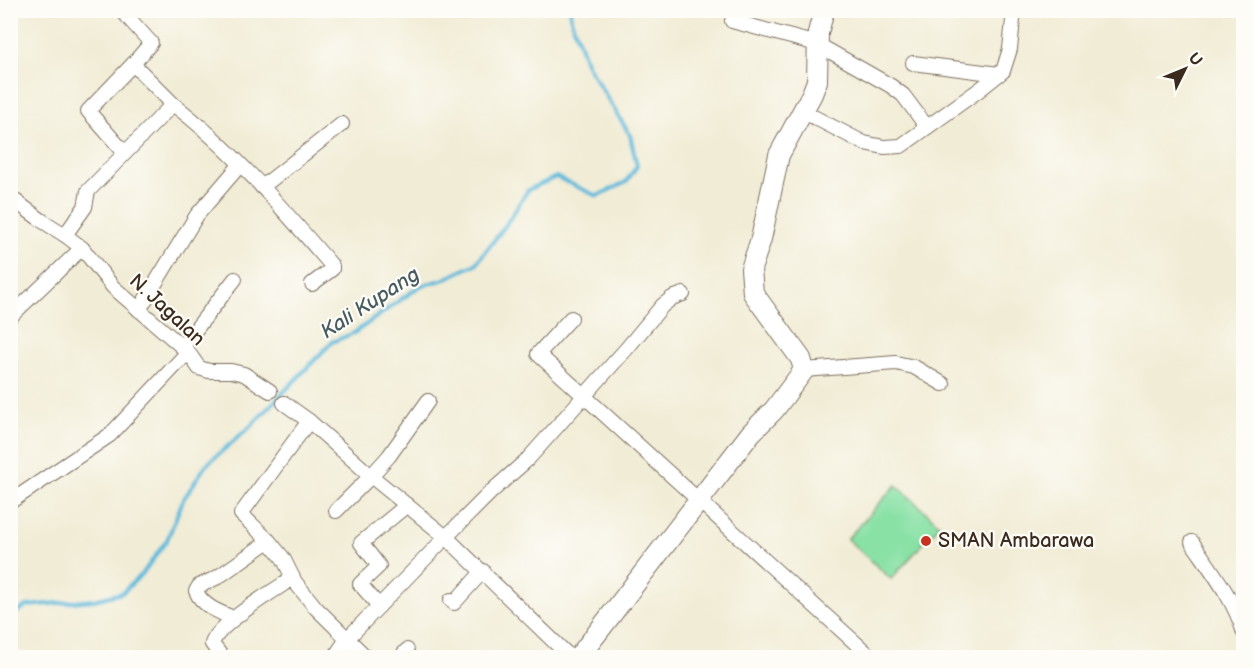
<svg xmlns="http://www.w3.org/2000/svg" width="1254" height="668" font-family="'Balsamiq Sans',sans-serif">
<style>
.green{fill:#89e1a6;stroke:#628662;stroke-width:1.5}
.lines{fill:none;stroke-linecap:round;stroke-linejoin:round}
.stream{stroke:#5db9db;stroke-width:4}
.street-casing{stroke:#7b6e5e;stroke-width:16}
.secondary-casing{stroke:#7b6e5e;stroke-width:22}
.street{stroke:#fff;stroke-width:14}
.secondary{stroke:#fff;stroke-width:20}
.poi-dot{fill:#c8321e;stroke:#fdfcf7;stroke-width:2}
.labels{text-anchor:middle;dominant-baseline:central;stroke-width:4.5;stroke-linejoin:round;paint-order:stroke}
.street-label{font-size:20px;fill:#3b2a1e;stroke:#fdfcf7}
.poi-label{font-size:20px;fill:#3b2a1e;stroke:#fdfcf7;text-anchor:start}
.water-label{font-size:21px;font-style:italic;fill:#475c60;stroke:#fdfcf7}
</style>
<rect width="100%" height="100%" fill="#fdfcf7"/>
<filter id="ink" filterUnits="userSpaceOnUse"><feTurbulence type="fractalNoise" baseFrequency=".0167" numOctaves="2"/><feDisplacementMap in="SourceGraphic" scale="12" xChannelSelector="R" yChannelSelector="G"/><feConvolveMatrix kernelMatrix="1 2 1 2 8 2 1 2 1" color-interpolation-filters="sRGB"/></filter>
<filter id="wash" filterUnits="userSpaceOnUse"><feTurbulence type="fractalNoise" baseFrequency=".008" numOctaves="4" result="noise"/><feDisplacementMap in="SourceGraphic" scale="24" xChannelSelector="R" yChannelSelector="G"/><feGaussianBlur stdDeviation="1.35" result="paint"/><feColorMatrix in="noise" values="0 0 0 0 0 0 0 0 0 0 0 0 0 0 0 0 0 1.4 0 .05"/><feComposite in="paint" operator="in"/></filter>
<g filter="url(#wash)">
<rect width="100%" height="100%" fill="#f1ecd5"/>
<polygon class="green" points="896,485 940,525 891,579 847,539"/>
<g class="lines">
<polyline class="stream" points="10,617 26,606 94,600 122,593 143,573 167,540 183,500 206,465 251,426 332,342 354,333 420,286 442,280 476,264 505,226 528,190 556,177 597,196 626,182 637,166 630,135 587,65 571,19 570,10"/>
</g>
</g>
<g filter="url(#ink)">
<g class="lines">
<g class="street-casing">
<g id="street">
<polyline points="125,14 151,43 133,64"/>
<polyline points="732,21 817,44 891,86 903,95 927,127"/>
<polyline points="913,63 999,74"/>
<polyline points="802,111 864,143 884,147 901,146 979,90 1003,71 1010,49 1014,10"/>
<polyline points="124,152 88,111 133,64 173,104"/>
<polyline points="262,187 342,124"/>
<polyline points="10,197 41,220 65,235 82,248 113,287 188,352 199,368 209,371 231,371 244,374 270,391"/>
<path d="M65 235 85 207 88 191 173 104C233 150 283 209 332 266V269L312 284"/>
<polyline points="139,310 197,215 240,165"/>
<polyline points="10,317 82,248"/>
<polyline points="571,318 538,354 872,658"/>
<polyline points="182,347 235,279"/>
<polyline points="804,370 896,363 914,367 943,384"/>
<polyline points="284,403 309,421 371,476 446,537 571,658"/>
<polyline points="309,421 241,514 269,541 283,558 295,582 316,608 367,658"/>
<polyline points="10,502 110,435 188,352"/>
<polyline points="336,511 371,476 389,456 428,401"/>
<path d="M1192 542C1211 570 1234 599 1244 633"/>
<polyline points="451,600 454,603 483,571"/>
<polyline points="379,606 360,584 379,566 361,543 407,505"/>
<path d="M233 618C219 612 202 606 196 591L199 586 218 577 269 541"/>
<path d="M223 658 212 644C217 624 275 590 293 578"/>
<polyline points="334,658 347,639 446,537 492,491 528,459 628,347 662,306 672,298 683,294"/>
<polyline points="400,658 407,650"/>
</g>
</g>
<g class="secondary-casing">
<polyline id="secondary" points="578,658 751,433 774,410 804,370 801,359 753,293 751,269 761,239 779,155 812,94 817,81 818,33 824,10"/>
</g>
<use href="#street" class="street"/>
<use href="#secondary" class="secondary"/>
</g>
</g>
<circle class="poi-dot" cx="926" cy="541" r="6"/>
<g class="labels">
<g class="street-label">
<text transform="translate(167 310) rotate(43)">N. Jagalan</text>
</g>
<g class="poi-label">
<text x="938" y="541">SMAN Ambarawa</text>
</g>
<g class="water-label">
<text transform="translate(370 303) rotate(-33)">Kali Kupang</text>
</g>
</g>
<rect width="1254" height="668" fill="none" stroke="#fdfcf7" stroke-width="36"/>
<g transform="translate(1185 69) rotate(47)" stroke="#fdfcf7" stroke-width="4.5" paint-order="stroke">
<path d="M0-4.5L10 22L0 15L-10 22Z" fill="#3b2a1e"/>
<text y="-9" font-size="16" font-weight="bold" text-anchor="middle" fill="#3b2a1e">U</text>
</g>
</svg>
